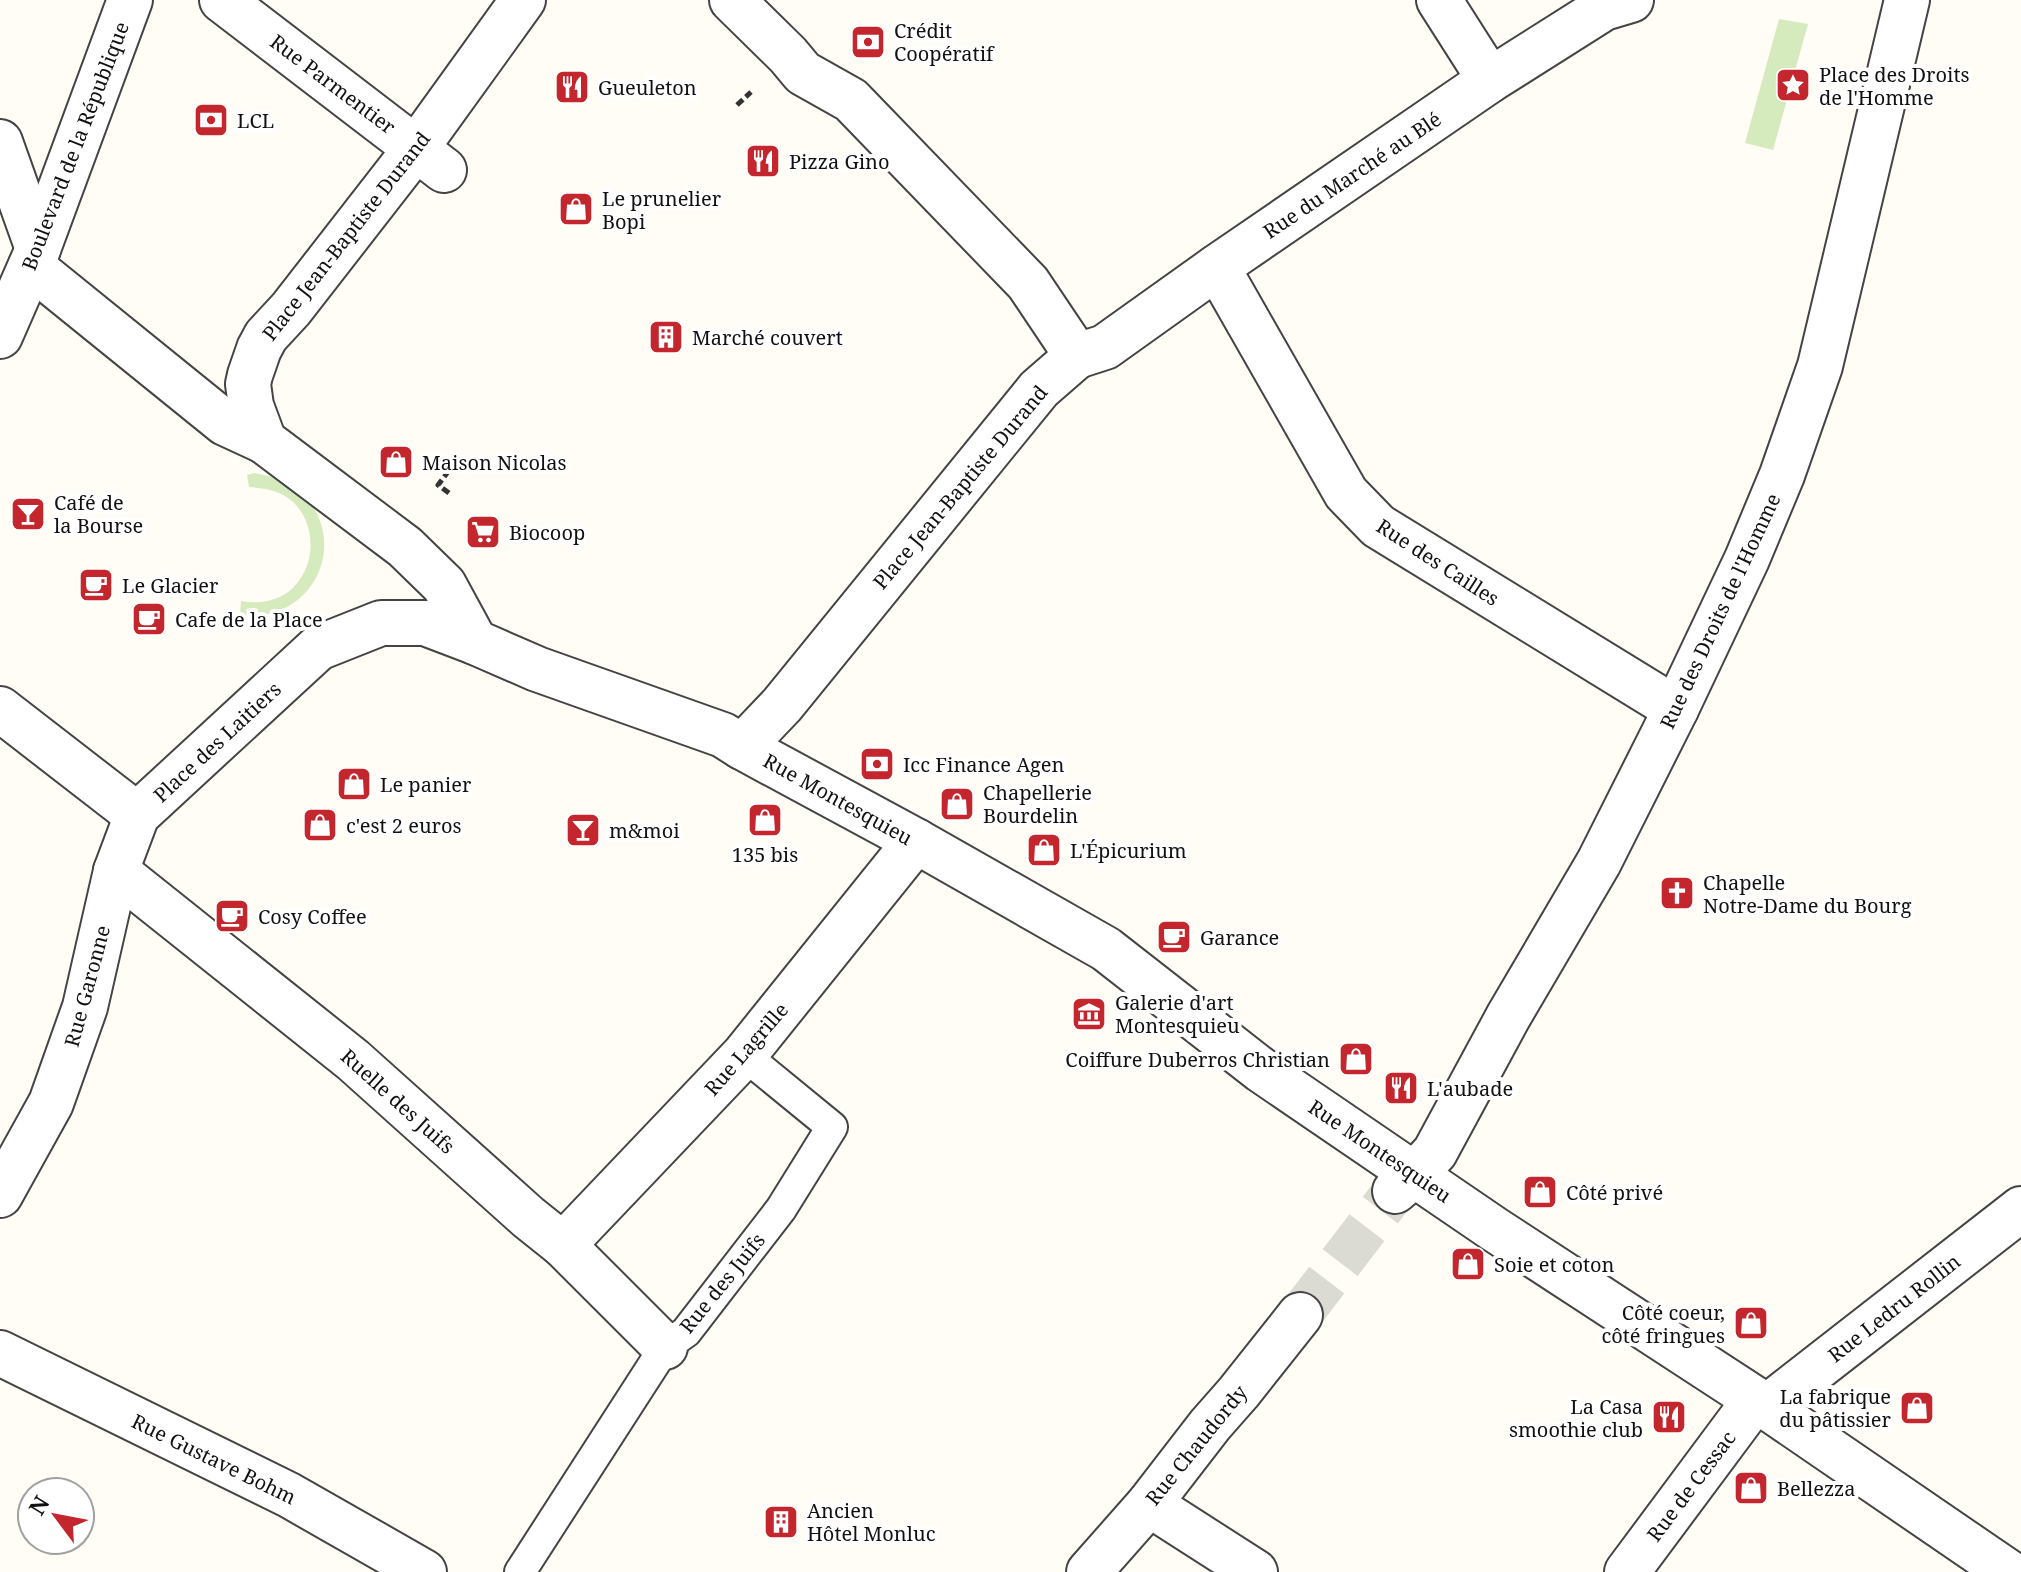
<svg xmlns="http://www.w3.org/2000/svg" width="2021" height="1572" font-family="'Noto Serif',serif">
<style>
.green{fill:#d5ebbd}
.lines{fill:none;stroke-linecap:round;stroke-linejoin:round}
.street-tunnel{stroke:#dbdad3;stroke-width:44;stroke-dasharray:44 22;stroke-linecap:butt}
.lane-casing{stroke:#444;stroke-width:34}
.street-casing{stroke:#444;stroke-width:48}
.path{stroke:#333;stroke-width:5;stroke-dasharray:8 4;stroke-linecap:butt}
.lane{stroke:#fff;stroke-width:30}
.street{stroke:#fff;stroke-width:44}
.labels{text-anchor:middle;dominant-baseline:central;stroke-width:8;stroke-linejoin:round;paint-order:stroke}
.poi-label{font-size:20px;fill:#111;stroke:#fff;text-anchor:start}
.street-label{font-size:20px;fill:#111;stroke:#fff}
</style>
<rect width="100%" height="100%" fill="#fffdf5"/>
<g class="green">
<polygon points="1779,19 1808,24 1773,150 1745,143"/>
<path d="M254 473C269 476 282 478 295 487 305 493 313 505 318 516 337 558 311 607 264 615 257 617 247 615 240 615L241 601C257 604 274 602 288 592 319 569 318 516 285 496 273 489 262 488 249 487L247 475Z"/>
</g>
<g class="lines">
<polyline class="street-tunnel" points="1300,1315 1395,1191"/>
<g class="lane-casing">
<polyline id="lane" points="520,1572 665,1347 686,1332 781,1209 832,1127 744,1055"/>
</g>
<g class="street-casing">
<g id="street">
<polyline points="222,0 444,170"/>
<polyline points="523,0 417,147 291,309 266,336 259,349 250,375 248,384 251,406 264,441 405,547 444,585 475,642 537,669 723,735 742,747 782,705 1039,389 1077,356 1028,283 851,100 803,73 788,55 732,0"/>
<polyline points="1439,0 1490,80"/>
<polyline points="0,142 38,249"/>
<polyline points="31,266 225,423 264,441"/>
<polyline points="1217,267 1346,493 1378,526 1676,709"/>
<polyline points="0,336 38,249 130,0"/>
<polyline points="1077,356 1105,347 1217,267 1490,80 1604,8 1631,0"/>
<polyline points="0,709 137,815"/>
<polyline points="742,747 916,841 1106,949 1261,1070 1494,1229 1767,1407 2008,1572"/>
<polyline points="116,871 353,1060 528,1217 563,1245 665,1347"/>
<polyline points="1395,1191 1415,1174 1435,1152 1508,1017 1599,862 1676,709 1747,559 1782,475 1820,366 1907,0"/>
<polyline points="0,1195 51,1103 85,1007 116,871 137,815 318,648 381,623 425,623 475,642"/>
<polyline points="563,1245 744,1055 916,841"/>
<polyline points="0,1353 289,1495 424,1572"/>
<polyline points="1767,1407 2021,1209"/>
<polyline points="1149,1504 1255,1572"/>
<polyline points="1089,1572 1149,1504 1210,1425 1239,1392 1300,1315"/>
<polyline points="1627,1572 1755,1400"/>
</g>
</g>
<g class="path">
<polyline points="737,105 751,92"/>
<polyline points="449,493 438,485 450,469"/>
</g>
<use href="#lane" class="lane"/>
<use href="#street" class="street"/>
</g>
<defs>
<g id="bank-square" transform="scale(1.8)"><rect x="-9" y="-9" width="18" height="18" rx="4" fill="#c4262e" stroke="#fff"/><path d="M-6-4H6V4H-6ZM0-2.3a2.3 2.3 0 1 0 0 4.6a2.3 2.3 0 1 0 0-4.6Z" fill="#fff"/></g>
<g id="sight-square" transform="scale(1.8)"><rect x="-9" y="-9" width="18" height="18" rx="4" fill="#c4262e" stroke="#fff"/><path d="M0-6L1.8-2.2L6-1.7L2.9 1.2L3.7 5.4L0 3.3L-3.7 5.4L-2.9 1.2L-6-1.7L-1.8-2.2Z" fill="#fff"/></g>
<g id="restaurant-square" transform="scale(1.8)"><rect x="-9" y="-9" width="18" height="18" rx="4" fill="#c4262e" stroke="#fff"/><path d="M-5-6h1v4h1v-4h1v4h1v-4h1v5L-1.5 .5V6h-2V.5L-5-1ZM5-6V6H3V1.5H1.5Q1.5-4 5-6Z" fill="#fff"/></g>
<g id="shop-square" transform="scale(1.8)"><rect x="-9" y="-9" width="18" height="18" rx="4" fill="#c4262e" stroke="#fff"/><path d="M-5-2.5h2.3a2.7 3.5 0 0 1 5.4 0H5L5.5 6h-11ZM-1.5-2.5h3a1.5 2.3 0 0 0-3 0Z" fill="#fff"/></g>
<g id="building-square" transform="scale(1.8)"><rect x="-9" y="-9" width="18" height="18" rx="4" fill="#c4262e" stroke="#fff"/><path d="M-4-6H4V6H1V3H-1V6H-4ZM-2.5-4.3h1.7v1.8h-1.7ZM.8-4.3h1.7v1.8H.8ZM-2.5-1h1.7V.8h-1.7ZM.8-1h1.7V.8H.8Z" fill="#fff"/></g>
<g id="bar-square" transform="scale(1.8)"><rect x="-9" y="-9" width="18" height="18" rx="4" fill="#c4262e" stroke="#fff"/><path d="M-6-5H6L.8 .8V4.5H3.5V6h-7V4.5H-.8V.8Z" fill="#fff"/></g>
<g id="supermarket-square" transform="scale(1.8)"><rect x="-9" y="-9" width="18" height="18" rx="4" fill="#c4262e" stroke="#fff"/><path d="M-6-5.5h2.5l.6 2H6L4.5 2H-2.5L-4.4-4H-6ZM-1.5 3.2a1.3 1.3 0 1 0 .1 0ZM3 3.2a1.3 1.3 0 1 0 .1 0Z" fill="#fff"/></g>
<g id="cafe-square" transform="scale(1.8)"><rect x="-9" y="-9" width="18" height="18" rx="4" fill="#c4262e" stroke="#fff"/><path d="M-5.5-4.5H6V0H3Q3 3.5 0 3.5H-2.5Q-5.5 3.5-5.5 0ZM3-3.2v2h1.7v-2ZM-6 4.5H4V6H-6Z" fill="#fff"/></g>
<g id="church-square" transform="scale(1.8)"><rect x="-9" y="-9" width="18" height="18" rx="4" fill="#c4262e" stroke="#fff"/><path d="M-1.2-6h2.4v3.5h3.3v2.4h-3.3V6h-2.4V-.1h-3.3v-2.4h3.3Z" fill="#fff"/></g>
<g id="museum-square" transform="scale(1.8)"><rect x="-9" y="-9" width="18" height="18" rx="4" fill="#c4262e" stroke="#fff"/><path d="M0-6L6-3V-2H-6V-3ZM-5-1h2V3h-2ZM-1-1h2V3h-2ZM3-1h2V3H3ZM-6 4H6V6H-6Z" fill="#fff"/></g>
</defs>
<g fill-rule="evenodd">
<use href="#bank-square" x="868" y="42"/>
<use href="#sight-square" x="1793" y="85"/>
<use href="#restaurant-square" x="572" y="87"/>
<use href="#bank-square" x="211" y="120"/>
<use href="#restaurant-square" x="763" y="161"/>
<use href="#shop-square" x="576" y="209"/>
<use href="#building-square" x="666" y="337"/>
<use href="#shop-square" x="396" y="462"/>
<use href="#bar-square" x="28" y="514"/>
<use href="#supermarket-square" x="483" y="532"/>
<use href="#cafe-square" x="96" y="585"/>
<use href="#cafe-square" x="149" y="619"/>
<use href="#bank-square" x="877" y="764"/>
<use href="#shop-square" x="354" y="784"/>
<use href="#shop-square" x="957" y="804"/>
<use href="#shop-square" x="765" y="820"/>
<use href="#shop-square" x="320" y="825"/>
<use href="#bar-square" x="583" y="830"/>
<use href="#shop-square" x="1044" y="850"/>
<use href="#church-square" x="1677" y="893"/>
<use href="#cafe-square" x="232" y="916"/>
<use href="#cafe-square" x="1174" y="937"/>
<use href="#museum-square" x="1089" y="1014"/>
<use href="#shop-square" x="1356" y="1059"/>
<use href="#restaurant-square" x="1401" y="1088"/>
<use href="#shop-square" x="1540" y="1192"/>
<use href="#shop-square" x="1468" y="1264"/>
<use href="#shop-square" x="1751" y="1323"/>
<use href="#shop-square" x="1917" y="1408"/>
<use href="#restaurant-square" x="1669" y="1417"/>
<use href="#shop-square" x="1751" y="1488"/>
<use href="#building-square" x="781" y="1522"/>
</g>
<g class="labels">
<g class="poi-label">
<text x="894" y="30">Crédit<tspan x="894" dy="23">Coopératif</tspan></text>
<text x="1819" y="74">Place des Droits<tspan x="1819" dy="23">de l'Homme</tspan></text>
<text x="598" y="87">Gueuleton</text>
<text x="237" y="120">LCL</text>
<text x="789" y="161">Pizza Gino</text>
<text x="602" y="198">Le prunelier<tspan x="602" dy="23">Bopi</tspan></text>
<text x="692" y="337">Marché couvert</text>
<text x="422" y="462">Maison Nicolas</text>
<text x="54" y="502">Café de<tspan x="54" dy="23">la Bourse</tspan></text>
<text x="509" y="532">Biocoop</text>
<text x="122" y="585">Le Glacier</text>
<text x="175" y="619">Cafe de la Place</text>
<text x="903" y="764">Icc Finance Agen</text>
<text x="380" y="784">Le panier</text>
<text x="983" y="792">Chapellerie<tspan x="983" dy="23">Bourdelin</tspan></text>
<text x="346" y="825">c'est 2 euros</text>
<text x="609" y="830">m&amp;moi</text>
<text x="1070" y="850">L'Épicurium</text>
<text x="765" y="854" text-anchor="middle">135 bis</text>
<text x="1703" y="882">Chapelle<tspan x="1703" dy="23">Notre-Dame du Bourg</tspan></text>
<text x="258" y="916">Cosy Coffee</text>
<text x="1200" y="937">Garance</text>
<text x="1115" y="1002">Galerie d'art<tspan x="1115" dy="23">Montesquieu</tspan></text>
<text x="1330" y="1059" text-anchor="end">Coiffure Duberros Christian</text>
<text x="1427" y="1088">L'aubade</text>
<text x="1566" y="1192">Côté privé</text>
<text x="1494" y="1264">Soie et coton</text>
<text x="1725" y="1312" text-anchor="end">Côté coeur,<tspan x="1725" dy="23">côté fringues</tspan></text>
<text x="1891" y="1396" text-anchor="end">La fabrique<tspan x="1891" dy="23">du pâtissier</tspan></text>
<text x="1643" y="1406" text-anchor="end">La Casa<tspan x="1643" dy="23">smoothie club</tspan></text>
<text x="1777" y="1488">Bellezza</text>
<text x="807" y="1510">Ancien<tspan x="807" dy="23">Hôtel Monluc</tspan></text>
</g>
<g class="street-label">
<text transform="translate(333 84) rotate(37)">Rue Parmentier</text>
<text transform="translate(75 146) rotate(-69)">Boulevard de la République</text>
<text transform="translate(1352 175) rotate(-34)">Rue du Marché au Blé</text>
<text transform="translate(346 236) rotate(-52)">Place Jean-Baptiste Durand</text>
<text transform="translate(960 487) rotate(-50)">Place Jean-Baptiste Durand</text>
<text transform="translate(1438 562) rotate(33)">Rue des Cailles</text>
<text transform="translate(1720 611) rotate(-65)">Rue des Droits de l'Homme</text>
<text transform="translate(217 742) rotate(-43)">Place des Laitiers</text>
<text transform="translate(838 799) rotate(29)">Rue Montesquieu</text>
<text transform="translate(87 986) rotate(-75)">Rue Garonne</text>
<text transform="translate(746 1049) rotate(-49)">Rue Lagrille</text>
<text transform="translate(398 1101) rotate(42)">Ruelle des Juifs</text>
<text transform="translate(1380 1151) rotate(34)">Rue Montesquieu</text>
<text transform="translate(722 1283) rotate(-51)">Rue des Juifs</text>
<text transform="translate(1894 1308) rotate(-38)">Rue Ledru Rollin</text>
<text transform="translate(1196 1445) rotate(-51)">Rue Chaudordy</text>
<text transform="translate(214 1459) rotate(26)">Rue Gustave Bohm</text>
<text transform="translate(1691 1486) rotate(-53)">Rue de Cessac</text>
</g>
</g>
<g transform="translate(56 1516) rotate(302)"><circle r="38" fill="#ffffff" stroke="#a0a0a0" stroke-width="2"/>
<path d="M0-6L14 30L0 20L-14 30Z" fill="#c4262e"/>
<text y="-12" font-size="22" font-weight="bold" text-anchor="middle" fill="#111111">N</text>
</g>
</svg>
